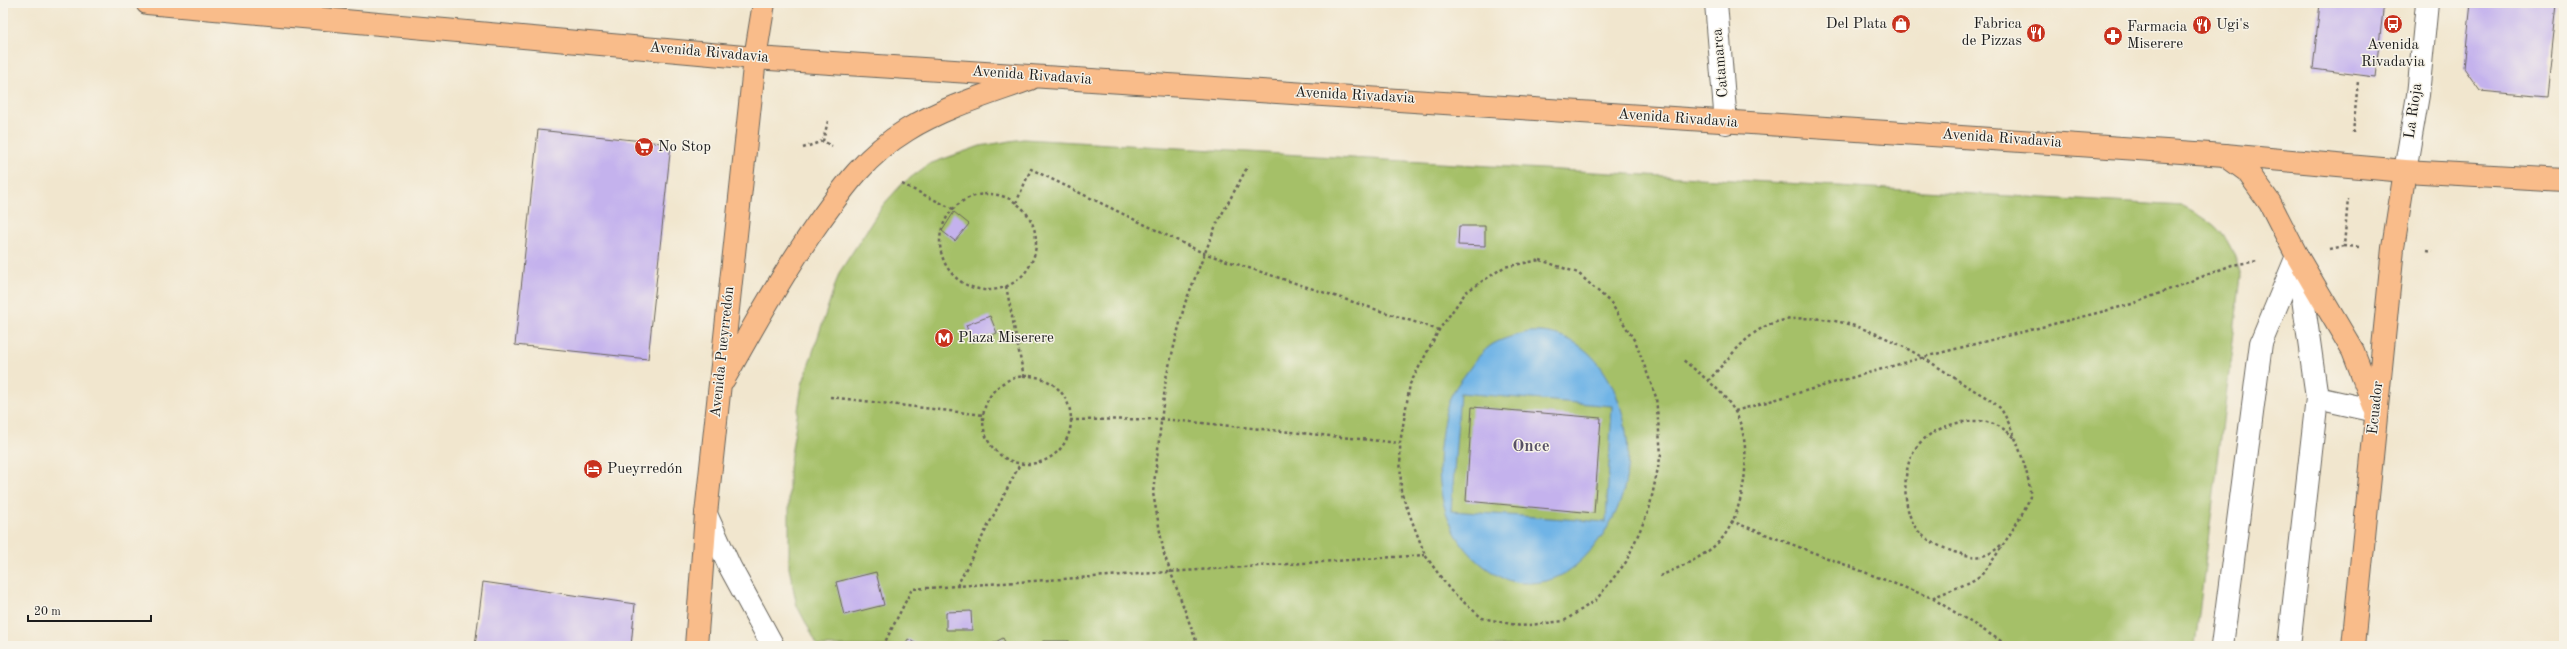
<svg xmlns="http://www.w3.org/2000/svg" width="2567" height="649" font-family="'Old Standard TT',serif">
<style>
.green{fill:#a5c067;stroke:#606e42}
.water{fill:#70b4e6;stroke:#466881;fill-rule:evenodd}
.building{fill:#c4b2ed}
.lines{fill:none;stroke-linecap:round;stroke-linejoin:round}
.minor-casing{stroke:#67635a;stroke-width:24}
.major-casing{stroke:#67635a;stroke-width:24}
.path{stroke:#67635a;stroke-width:2.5;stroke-dasharray:3 3;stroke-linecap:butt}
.minor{stroke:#fff;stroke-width:22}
.major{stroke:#f9bc8a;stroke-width:22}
.labels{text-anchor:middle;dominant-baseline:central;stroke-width:3;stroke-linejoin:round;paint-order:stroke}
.poi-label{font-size:15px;fill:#1c1c1c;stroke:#f7f3e8;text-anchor:start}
.street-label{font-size:15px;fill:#1c1c1c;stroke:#f7f3e8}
.quarter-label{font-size:17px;font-weight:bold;fill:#575065;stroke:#f7f3e8}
</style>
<rect width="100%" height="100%" fill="#f7f3e8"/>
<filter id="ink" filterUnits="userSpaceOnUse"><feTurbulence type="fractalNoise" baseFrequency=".025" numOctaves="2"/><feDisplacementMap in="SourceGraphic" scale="8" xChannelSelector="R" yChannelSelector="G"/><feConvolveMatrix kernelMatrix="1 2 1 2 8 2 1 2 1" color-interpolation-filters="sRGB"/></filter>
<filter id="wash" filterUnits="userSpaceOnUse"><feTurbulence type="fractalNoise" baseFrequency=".012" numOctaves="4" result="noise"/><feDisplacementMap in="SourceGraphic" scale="16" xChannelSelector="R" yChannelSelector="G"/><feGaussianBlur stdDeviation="0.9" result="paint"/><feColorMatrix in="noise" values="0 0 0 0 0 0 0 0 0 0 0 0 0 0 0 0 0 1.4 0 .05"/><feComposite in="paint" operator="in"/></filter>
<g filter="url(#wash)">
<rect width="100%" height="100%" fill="#f1e6ce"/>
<path class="green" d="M1023 139 2183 206C2218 223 2231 238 2241 276L2195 646H818L797 606 789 568V468L802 385 839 273 883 205 902 184 929 164 980 146Z"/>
<path class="water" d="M1529 332C1606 327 1638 422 1625 484 1620 510 1608 529 1592 549 1574 570 1556 583 1527 583 1510 584 1493 574 1480 563 1441 530 1434 480 1442 432 1444 419 1446 404 1453 392 1457 385 1462 379 1467 372 1474 362 1482 351 1493 344 1504 338 1517 335 1529 332ZM1460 393 1612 406 1606 522 1451 511Z"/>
<g id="blocks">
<g class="building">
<polygon points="2320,3 2384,3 2375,77 2313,69"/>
<polygon points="2471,3 2557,3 2547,97 2480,91 2464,68"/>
<polygon points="538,130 671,144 648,359 515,345"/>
<polygon points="954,212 969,224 955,241 942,231"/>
<polygon points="1459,226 1485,226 1485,246 1458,245"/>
<polygon points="990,316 997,333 972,343 966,325"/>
<polygon points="1472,407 1601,418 1594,513 1466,501"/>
<polygon points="876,572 884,605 844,615 836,582"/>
<polygon points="483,582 635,604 631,646 475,646"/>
<polygon points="971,611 972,630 946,630 946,612"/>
<polygon points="1003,638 1007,646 988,646"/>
<polygon points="908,639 920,646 904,646"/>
<rect x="1043" y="641" width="26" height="5"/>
</g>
</g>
</g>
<g filter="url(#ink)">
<use href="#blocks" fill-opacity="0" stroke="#67635a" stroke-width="1"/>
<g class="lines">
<g class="minor-casing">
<g id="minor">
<polyline points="1716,3 1726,123"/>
<polyline points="2405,171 2418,95 2427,3"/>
<polyline points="2317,398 2376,411"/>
<polyline points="706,514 730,567 773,646"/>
<polyline points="2222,646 2261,343 2297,256"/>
<polyline points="2289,646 2317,398 2297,256"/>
</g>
</g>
<g class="major-casing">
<g id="major">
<polyline points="147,3 755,58 1887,132 2225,155 2405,171 2564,180"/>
<polyline points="2225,155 2247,171 2270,203 2297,256 2353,351 2374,406"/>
<path d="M724 379C753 327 782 275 816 226 843 188 866 155 907 130 944 107 989 94 1030 79"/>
<polyline points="696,646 706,514 755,58 764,3"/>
<polyline points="2353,646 2393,248 2405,171"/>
</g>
</g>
<g class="path">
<polyline points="828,121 823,141 832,146"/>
<polyline points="2353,133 2358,81"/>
<polyline points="803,148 823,141"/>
<polyline points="902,184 953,209"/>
<circle cx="988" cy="242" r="48"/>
<polyline points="1016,203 1031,169 1203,253 1439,330"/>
<polyline points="2344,246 2360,247"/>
<polyline points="2330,249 2344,246 2348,199"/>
<polyline points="2427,250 2433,251"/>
<polygon points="1540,260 1578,273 1611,303 1636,343 1656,397 1661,454 1649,510 1626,562 1596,600 1564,621 1521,626 1482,618 1450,590 1425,555 1401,492 1400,443 1410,384 1439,330 1466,292 1504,267"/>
<polyline points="1006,286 1024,377"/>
<circle cx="1027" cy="420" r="44"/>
<path d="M1708 381C1727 361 1748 330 1776 322 1841 305 1911 348 1962 383 1974 391 1990 398 2000 408 2011 421 2032 480 2030 496 2028 508 1990 567 1981 575 1970 584 1945 592 1932 598"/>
<polyline points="830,397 984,415"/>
<polyline points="1735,411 1924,357 2132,304 2232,265 2258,261"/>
<polyline points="1070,420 1162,419 1400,443"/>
<polyline points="1731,521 1932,598 2009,646"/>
<path d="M2001 545C1985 560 1975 558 1954 552 1943 548 1928 541 1920 533 1902 515 1901 470 1915 449 1931 425 1977 412 2002 428 2007 431 2012 436 2017 439"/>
<path d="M1660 576C1682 566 1708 556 1724 536 1746 506 1754 442 1734 410 1721 389 1701 375 1682 359"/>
<polyline points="957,586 1020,464"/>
<polyline points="883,646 912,589 1425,555"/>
<polyline points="1198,646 1164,554 1153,493 1166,378 1185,303 1216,225 1248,166"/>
</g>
<use href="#minor" class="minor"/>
<use href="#major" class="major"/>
</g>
</g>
<defs>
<g id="shop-disc" transform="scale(1)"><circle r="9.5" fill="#c8321e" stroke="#f7f3e8"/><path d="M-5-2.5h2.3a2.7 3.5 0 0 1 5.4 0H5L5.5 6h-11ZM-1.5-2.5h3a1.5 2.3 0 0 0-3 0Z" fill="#fff"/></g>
<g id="bus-disc" transform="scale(1)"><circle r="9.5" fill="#c8321e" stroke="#f7f3e8"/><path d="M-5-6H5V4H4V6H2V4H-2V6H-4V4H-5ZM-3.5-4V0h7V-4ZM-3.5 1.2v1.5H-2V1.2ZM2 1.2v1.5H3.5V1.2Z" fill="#fff"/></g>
<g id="restaurant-disc" transform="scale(1)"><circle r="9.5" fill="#c8321e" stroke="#f7f3e8"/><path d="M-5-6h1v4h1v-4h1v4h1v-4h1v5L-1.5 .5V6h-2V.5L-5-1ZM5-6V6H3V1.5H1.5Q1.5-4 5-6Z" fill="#fff"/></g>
<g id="pharmacy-disc" transform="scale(1)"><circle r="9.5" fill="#c8321e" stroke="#f7f3e8"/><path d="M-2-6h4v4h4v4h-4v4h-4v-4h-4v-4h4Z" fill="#fff"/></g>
<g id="supermarket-disc" transform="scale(1)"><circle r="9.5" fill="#c8321e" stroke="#f7f3e8"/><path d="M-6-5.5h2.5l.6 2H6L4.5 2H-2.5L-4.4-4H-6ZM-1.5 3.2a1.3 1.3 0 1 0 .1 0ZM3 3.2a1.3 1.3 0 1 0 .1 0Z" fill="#fff"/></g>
<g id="metro-disc" transform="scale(1)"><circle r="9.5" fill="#c8321e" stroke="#f7f3e8"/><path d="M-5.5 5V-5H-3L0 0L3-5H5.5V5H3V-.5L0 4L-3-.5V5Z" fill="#fff"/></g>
<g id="hotel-disc" transform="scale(1)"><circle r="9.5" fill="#c8321e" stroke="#f7f3e8"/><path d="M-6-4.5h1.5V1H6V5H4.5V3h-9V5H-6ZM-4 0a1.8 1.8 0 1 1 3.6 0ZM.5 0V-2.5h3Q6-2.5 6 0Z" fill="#fff"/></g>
</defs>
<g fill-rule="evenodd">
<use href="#shop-disc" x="1901" y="24"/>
<use href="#bus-disc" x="2393" y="24"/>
<use href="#restaurant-disc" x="2202" y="25"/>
<use href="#restaurant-disc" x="2036" y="33"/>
<use href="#pharmacy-disc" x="2113" y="36"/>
<use href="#supermarket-disc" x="644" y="147"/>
<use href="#metro-disc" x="944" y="338"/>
<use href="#hotel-disc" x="593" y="469"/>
</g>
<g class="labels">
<g class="poi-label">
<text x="1887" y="24" text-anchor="end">Del Plata</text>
<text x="2022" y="24" text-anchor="end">Fabrica<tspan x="2022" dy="17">de Pizzas</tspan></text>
<text x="2216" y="25">Ugi's</text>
<text x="2127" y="27">Farmacia<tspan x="2127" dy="17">Miserere</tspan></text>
<text x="2393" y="45" text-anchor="middle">Avenida<tspan x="2393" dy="17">Rivadavia</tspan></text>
<text x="658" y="147">No Stop</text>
<text x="958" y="338">Plaza Miserere</text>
<text x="607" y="469">Pueyrredón</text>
</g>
<g class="street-label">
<text transform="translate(709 53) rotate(5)">Avenida Rivadavia</text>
<text transform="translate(1721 63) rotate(-95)">Catamarca</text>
<text transform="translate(1032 76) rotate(4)">Avenida Rivadavia</text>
<text transform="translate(1355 96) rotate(3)">Avenida Rivadavia</text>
<text transform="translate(2414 111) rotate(-82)">La Rioja</text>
<text transform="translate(1678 119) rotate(4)">Avenida Rivadavia</text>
<text transform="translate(2002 139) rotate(4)">Avenida Rivadavia</text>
<text transform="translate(723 352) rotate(-84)">Avenida Pueyrredón</text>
<text transform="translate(2376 408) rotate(-84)">Ecuador</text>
</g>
<g class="quarter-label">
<text x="1531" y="446">Once</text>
</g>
</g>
<rect width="2567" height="649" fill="none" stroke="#f7f3e8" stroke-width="16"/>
<path d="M28 615v6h123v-6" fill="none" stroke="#1c1c1c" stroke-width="2"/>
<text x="34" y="615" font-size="12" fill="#1c1c1c" stroke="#f7f3e8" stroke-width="3" paint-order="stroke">20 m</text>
</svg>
